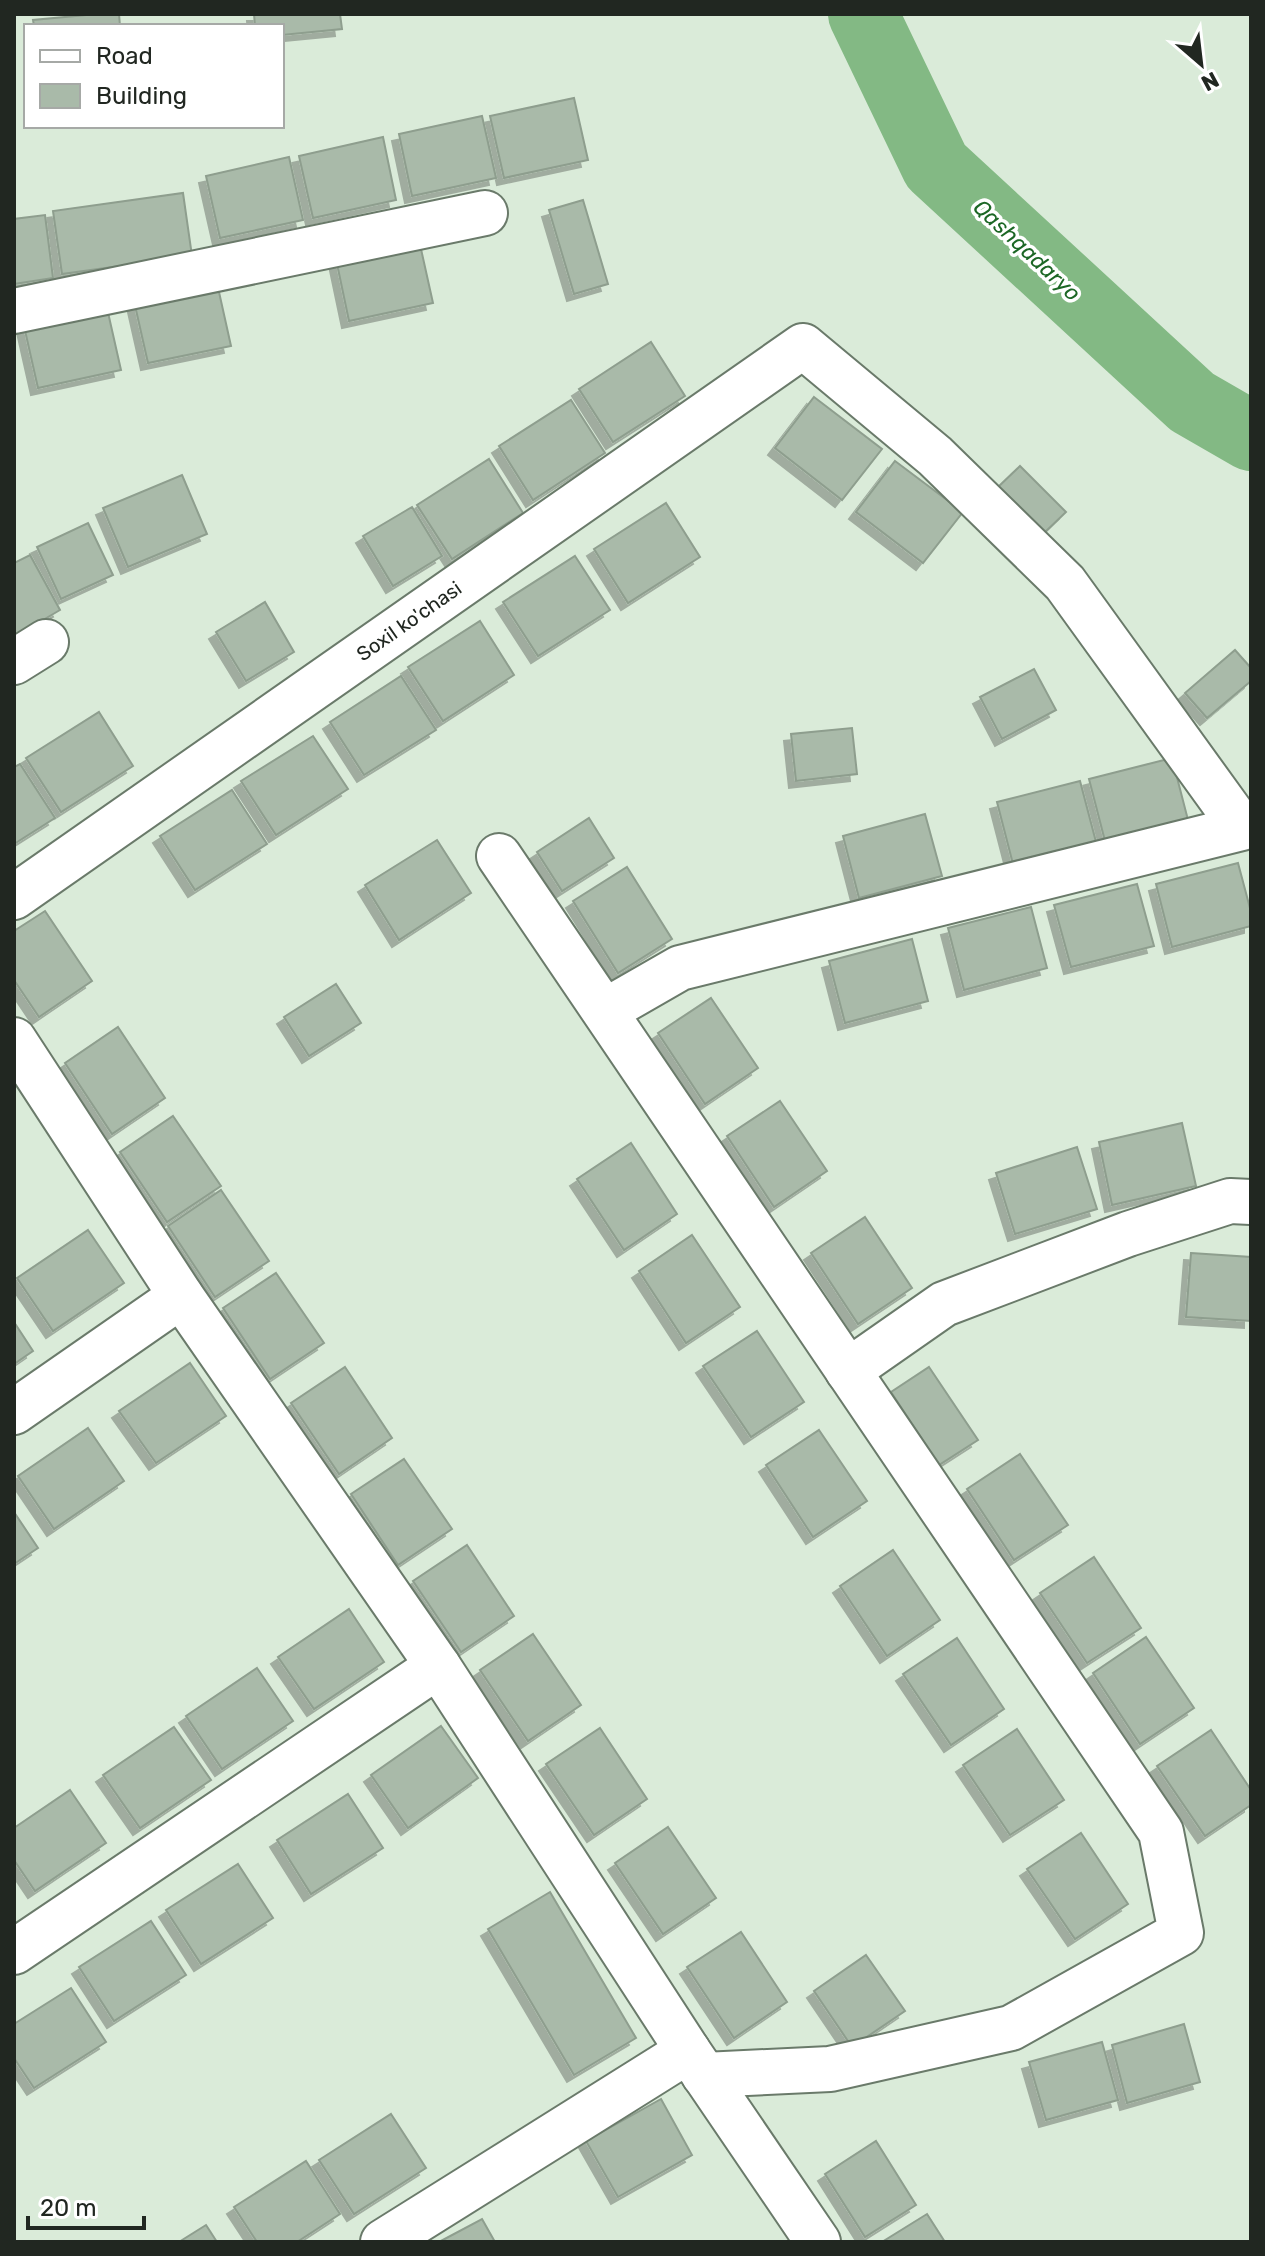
<svg xmlns="http://www.w3.org/2000/svg" width="1265" height="2256" font-family="Rubik,sans-serif">
<style>
.lines{fill:none;stroke-linecap:round;stroke-linejoin:round}
.river{stroke:#83b984;stroke-width:70}
.building{fill:#a9baa9;stroke:#8e9e8e;stroke-width:2;filter:url(#shadow)}
.minor-casing{stroke:#6a7a6a;stroke-width:48}
.minor{stroke:#fff;stroke-width:44}
.labels{text-anchor:middle;dominant-baseline:central;stroke-width:7;stroke-linejoin:round;paint-order:stroke}
.street-label{font-size:20px;fill:#212721;stroke:#fff}
.water-label{font-size:22px;font-style:italic;fill:#1c6725;stroke:#fff}
</style>
<defs>
<filter id="shadow"><feDropShadow dx="-7" dy="7" stdDeviation="0" flood-color="#0004"/></filter>
</defs>
<rect width="100%" height="100%" fill="#daebd9"/>
<g class="lines">
<polyline class="river" points="863,14 936,166 1192,402 1251,436"/>
</g>
<g class="building">
<polygon points="97,14 119,14 120,26 34,26 33,20"/>
<polygon points="254,14 340,14 342,29 282,35 282,26 255,26"/>
<polygon points="574,98 588,160 504,178 490,116"/>
<polygon points="482,116 496,178 412,196 399,134"/>
<polygon points="383,137 396,200 313,218 299,156"/>
<polygon points="289,157 303,220 220,238 206,176"/>
<polygon points="183,193 192,256 62,274 53,211"/>
<polygon points="583,200 608,284 574,294 549,210"/>
<polygon points="45,215 53,278 14,284 14,219"/>
<polygon points="419,240 433,303 349,321 336,259"/>
<polygon points="217,283 231,346 148,363 134,301"/>
<polygon points="107,308 121,370 38,388 24,326"/>
<polygon points="651,342 685,396 613,442 579,389"/>
<polygon points="814,397 882,449 842,500 775,448"/>
<polygon points="571,400 605,453 533,500 499,446"/>
<polygon points="489,459 523,513 452,559 417,505"/>
<polygon points="895,461 963,512 923,563 856,512"/>
<polygon points="1020,466 1066,512 1042,535 996,489"/>
<polygon points="182,475 207,534 128,567 103,508"/>
<polygon points="666,503 700,557 628,603 594,549"/>
<polygon points="412,507 442,556 393,586 363,536"/>
<polygon points="88,523 113,575 61,599 37,547"/>
<polygon points="30,555 60,610 14,637 14,563"/>
<polygon points="575,556 610,610 538,656 503,602"/>
<polygon points="265,602 294,652 246,681 216,632"/>
<polygon points="480,621 514,675 443,721 408,667"/>
<polygon points="1235,650 1251,668 1251,681 1207,718 1185,693"/>
<polygon points="1034,669 1056,710 1002,739 980,697"/>
<polygon points="401,676 436,730 364,775 330,722"/>
<polygon points="99,712 133,766 61,812 26,758"/>
<polygon points="852,728 857,774 796,781 791,734"/>
<polygon points="313,736 348,789 276,835 241,781"/>
<polygon points="1172,758 1188,820 1105,841 1089,779"/>
<polygon points="20,764 55,818 14,844 14,767"/>
<polygon points="1080,781 1096,842 1013,864 997,802"/>
<polygon points="232,790 267,844 195,890 160,836"/>
<polygon points="925,814 942,876 859,898 843,836"/>
<polygon points="589,818 614,858 562,891 537,852"/>
<polygon points="437,840 471,893 399,940 365,885"/>
<polygon points="1238,863 1251,912 1251,926 1172,947 1156,884"/>
<polygon points="627,867 672,939 618,973 573,901"/>
<polygon points="1137,884 1154,946 1071,967 1054,905"/>
<polygon points="1031,907 1047,968 964,990 948,928"/>
<polygon points="45,911 92,981 39,1017 14,980 14,931"/>
<polygon points="912,939 928,1001 845,1023 829,961"/>
<polygon points="336,984 361,1023 309,1056 284,1017"/>
<polygon points="711,998 758,1068 705,1104 658,1033"/>
<polygon points="118,1027 165,1098 112,1134 65,1063"/>
<polygon points="780,1101 827,1171 774,1207 727,1136"/>
<polygon points="173,1116 221,1186 167,1222 120,1152"/>
<polygon points="1182,1123 1196,1186 1112,1205 1099,1142"/>
<polygon points="631,1143 677,1214 624,1250 577,1179"/>
<polygon points="1077,1147 1097,1209 1015,1234 996,1173"/>
<polygon points="221,1190 269,1261 215,1297 168,1226"/>
<polygon points="865,1217 912,1288 858,1324 811,1253"/>
<polygon points="88,1230 124,1283 53,1331 17,1278"/>
<polygon points="692,1235 740,1307 686,1343 639,1271"/>
<polygon points="1191,1253 1251,1257 1251,1321 1186,1317"/>
<polygon points="276,1273 324,1343 270,1379 223,1308"/>
<polygon points="14,1322 33,1351 14,1364"/>
<polygon points="757,1331 804,1402 751,1437 703,1366"/>
<polygon points="190,1363 226,1416 156,1463 119,1411"/>
<polygon points="345,1367 392,1438 339,1474 291,1403"/>
<polygon points="929,1367 978,1440 939,1465 891,1392"/>
<polygon points="88,1428 124,1481 54,1529 18,1476"/>
<polygon points="819,1430 867,1501 813,1537 766,1465"/>
<polygon points="1020,1454 1068,1525 1014,1560 967,1489"/>
<polygon points="404,1459 452,1529 398,1565 351,1494"/>
<polygon points="14,1512 38,1548 14,1564"/>
<polygon points="467,1545 514,1616 461,1652 413,1581"/>
<polygon points="893,1550 940,1620 887,1656 840,1586"/>
<polygon points="1094,1557 1141,1628 1087,1663 1040,1593"/>
<polygon points="349,1609 384,1662 314,1709 278,1657"/>
<polygon points="533,1634 581,1705 528,1741 480,1670"/>
<polygon points="1146,1637 1194,1708 1140,1744 1093,1673"/>
<polygon points="957,1638 1004,1709 951,1745 903,1674"/>
<polygon points="257,1668 293,1721 222,1769 186,1716"/>
<polygon points="441,1726 478,1778 408,1828 371,1775"/>
<polygon points="174,1727 211,1780 140,1828 103,1775"/>
<polygon points="600,1728 647,1799 594,1835 546,1764"/>
<polygon points="1017,1729 1064,1800 1010,1835 963,1765"/>
<polygon points="1211,1730 1251,1790 1251,1805 1205,1836 1157,1766"/>
<polygon points="70,1790 106,1843 35,1891 14,1860 14,1828"/>
<polygon points="348,1794 383,1848 311,1894 277,1840"/>
<polygon points="668,1827 716,1898 663,1934 615,1863"/>
<polygon points="1081,1833 1128,1904 1075,1939 1027,1869"/>
<polygon points="238,1864 273,1918 201,1964 166,1910"/>
<polygon points="550,1892 636,2038 574,2075 488,1929"/>
<polygon points="151,1921 186,1975 114,2021 79,1967"/>
<polygon points="741,1932 787,2002 734,2038 687,1967"/>
<polygon points="866,1955 905,2011 852,2047 814,1991"/>
<polygon points="71,1988 106,2042 34,2088 14,2058 14,2024"/>
<polygon points="1184,2024 1200,2082 1127,2103 1112,2045"/>
<polygon points="1102,2042 1118,2100 1046,2120 1029,2062"/>
<polygon points="661,2099 692,2155 618,2197 586,2141"/>
<polygon points="391,2114 426,2168 354,2214 319,2160"/>
<polygon points="876,2141 916,2205 865,2237 825,2174"/>
<polygon points="306,2161 340,2214 297,2242 257,2242 234,2207"/>
<polygon points="927,2214 945,2242 882,2242"/>
<polygon points="482,2219 495,2242 439,2242"/>
<polygon points="206,2225 217,2242 179,2242"/>
</g>
<g class="lines">
<g class="minor-casing">
<g id="minor">
<polyline points="14,311 485,213"/>
<polyline points="14,662 46,642"/>
<polyline points="499,856 1161,1832 1181,1933 1011,2028 830,2069 704,2075"/>
<polyline points="14,897 803,346 935,456 1065,583 1242,828 680,968 605,1011"/>
<polyline points="14,1040 181,1296 438,1666 688,2051 818,2242"/>
<polyline points="848,1371 944,1304 1128,1234 1230,1201 1251,1202"/>
<polyline points="14,1412 181,1296"/>
<polyline points="14,1952 438,1666"/>
<polyline points="383,2242 688,2051"/>
</g>
</g>
<use href="#minor" class="minor"/>
</g>
<g class="labels">
<g class="street-label">
<text transform="translate(409 621) rotate(-35)">Soxil ko'chasi</text>
</g>
<g class="water-label">
<text transform="translate(1027 250) rotate(43)">Qashqadaryo</text>
</g>
</g>
<rect width="1265" height="2256" fill="none" stroke="#212721" stroke-width="32"/>
<rect x="24" y="24" width="260" height="104" fill="#ffffff" stroke="#a6a9a6" stroke-width="2"/>
<rect x="40" y="50" width="40" height="12" fill="#ffffff" stroke="#a6a9a6" stroke-width="2"/>
<text x="96" y="64" font-size="24" fill="#212721">Road</text>
<rect x="40" y="84" width="40" height="24" fill="#a9baa9" stroke="#a6a9a6" stroke-width="2"/>
<text x="96" y="104" font-size="24" fill="#212721">Building</text>
<g transform="translate(1201 64) rotate(152)" stroke="#ffffff" stroke-width="6" paint-order="stroke">
<path d="M0-6L14 30L0 20L-14 30Z" fill="#212721"/>
<text y="-12" font-size="22" font-weight="bold" text-anchor="middle" fill="#212721">N</text>
</g>
<path d="M28 2216v12h116v-12" fill="none" stroke="#212721" stroke-width="4"/>
<text x="40" y="2216" font-size="24" fill="#212721" stroke="#ffffff" stroke-width="6" paint-order="stroke">20 m</text>
</svg>
